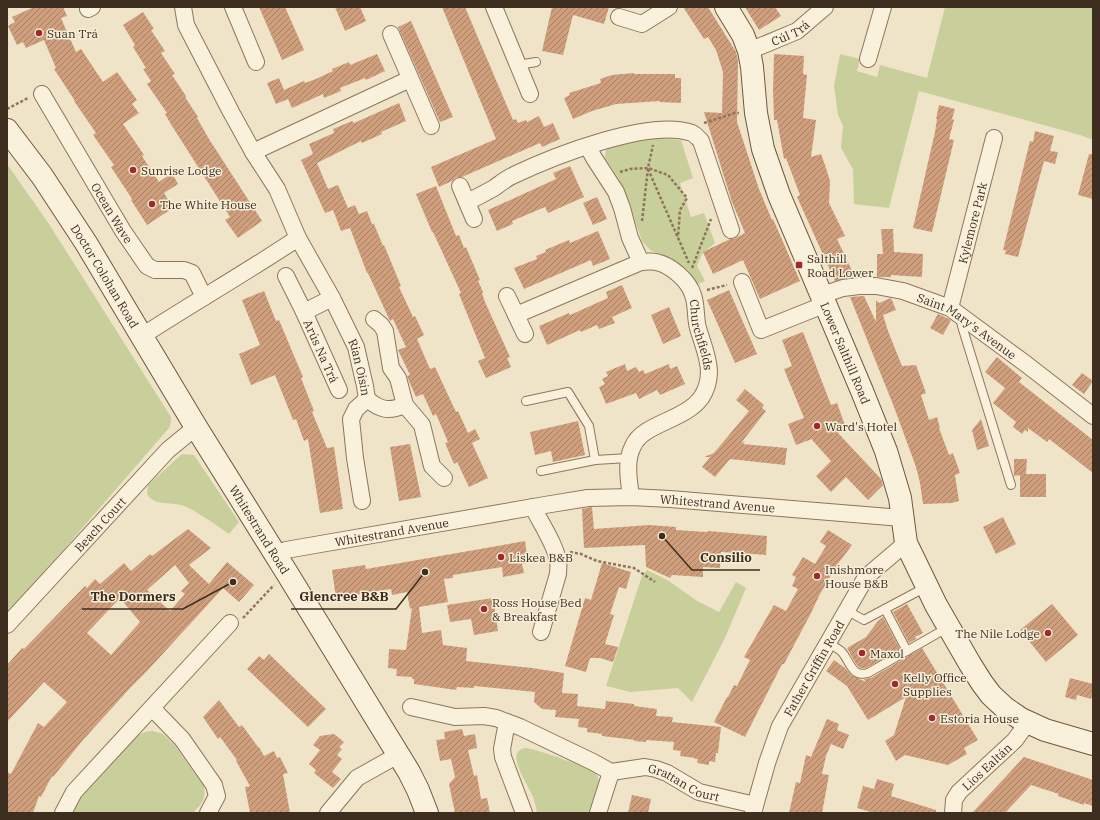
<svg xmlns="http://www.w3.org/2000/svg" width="1100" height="820" font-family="'IBM Plex Serif',serif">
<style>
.grass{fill:#c9cf9b}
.building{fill:url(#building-hatch);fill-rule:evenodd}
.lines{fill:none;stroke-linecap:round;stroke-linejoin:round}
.lane-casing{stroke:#8d765c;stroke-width:10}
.street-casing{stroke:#8d765c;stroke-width:18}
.secondary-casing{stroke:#6f573f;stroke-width:24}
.path{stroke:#8d765c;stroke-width:2.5;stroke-dasharray:3 2;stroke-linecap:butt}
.lane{stroke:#faf1dc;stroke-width:8}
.street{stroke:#faf1dc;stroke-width:16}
.secondary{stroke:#faf1dc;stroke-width:22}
.poi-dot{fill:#9e2a2b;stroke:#f7eed8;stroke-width:1.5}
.labels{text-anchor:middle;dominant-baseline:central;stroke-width:3;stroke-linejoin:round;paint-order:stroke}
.street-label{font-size:12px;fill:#3d2e20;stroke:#f7eed8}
.poi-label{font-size:12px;fill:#3d2e20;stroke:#f7eed8;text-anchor:start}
.leader{fill:none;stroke:#3d2e20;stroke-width:1.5}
.callout-dot{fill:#3d2e20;stroke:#f7eed8;stroke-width:1.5}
.callout-label{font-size:13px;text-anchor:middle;font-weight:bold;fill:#3d2e20;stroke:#f7eed8;stroke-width:3;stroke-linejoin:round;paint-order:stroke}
</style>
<defs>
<pattern id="building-hatch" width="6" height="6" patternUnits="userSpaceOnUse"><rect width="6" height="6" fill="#cf9f7d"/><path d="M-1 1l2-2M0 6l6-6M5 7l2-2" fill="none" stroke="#a98266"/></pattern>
</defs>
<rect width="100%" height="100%" fill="#f0e4c8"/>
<g class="grass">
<polygon points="945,7 1093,7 1093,140 1080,135 919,91 889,208 854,204 853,169 841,148 843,126 838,115 834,86 840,54 860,59 857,71 877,77 880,65 927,78"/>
<path d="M663 138 681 140 693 178 680 183 691 217 704 213 715 243 702 254 697 266 705 281 694 286 677 263 650 250 642 241 625 193 619 179 605 158 606 150C617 140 648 139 663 138Z"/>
<polygon points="7,164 49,224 171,417 171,423 169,428 7,615"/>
<path d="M182 454 194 455 239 522 229 534C219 527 191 507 181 505 169 502 154 506 147 494L148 485Z"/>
<polygon points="647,570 669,581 697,601 719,612 736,582 746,588 725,638 692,702 678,688 630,692 606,686 642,576"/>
<path d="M153 731 163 734 173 743 204 786C206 800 202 803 193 813H72L80 798 99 775 135 736 145 732Z"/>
<path d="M526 748C539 750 586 766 596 774 598 776 599 780 599 783L591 813H537C536 807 535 801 532 795 528 784 503 750 526 748Z"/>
</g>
<g class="building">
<polygon points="34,7 63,7 67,16 61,18 76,52 81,49 103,82 117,72 137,100 132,104 139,113 123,124 144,155 142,156 159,182 172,173 178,184 164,193 173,208 147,225 131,200 132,199 111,167 114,165 93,135 96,133 74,101 75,101 54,69 56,68 44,40 26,48 23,42 17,45 8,26 15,22 12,17"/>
<polygon points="259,7 285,7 304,50 282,60"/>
<polygon points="335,7 360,7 366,21 345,31"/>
<polygon points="442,7 465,7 513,120 516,119 518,123 526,120 527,122 539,116 544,127 553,123 560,139 542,147 540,143 462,177 456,177 452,181 439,187 431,167 496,139"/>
<polygon points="552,7 609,7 604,24 573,15 563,55 542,51"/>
<polygon points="683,7 708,7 736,52 738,61 737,122 759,189 772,220 773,219 800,281 760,299 743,260 713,274 703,252 730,239 734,239 745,233 732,202 704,112 722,113 723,72 716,50 708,37 704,39"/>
<polygon points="745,7 775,7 781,16 759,30"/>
<polygon points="143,12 154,29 151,30 165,51 161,53 175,74 172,75 186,96 185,97 198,117 197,118 209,139 262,221 238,238 225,220 230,217 172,126 165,114 167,113 147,84 151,81 143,69 146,68 133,47 135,45 123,25"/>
<polygon points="411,21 453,117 440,122 398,27"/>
<polygon points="377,54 385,71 366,80 365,78 340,88 341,91 324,98 323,94 292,108 288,99 276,104 267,83 279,78 284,90 304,81 305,83 316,79 333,71 332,69 349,62 350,65"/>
<polygon points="774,54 804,56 803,74 807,75 803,118 816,120 811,157 821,154 825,165 830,181 829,203 845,236 837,239 855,277 835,281 797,197 800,195 786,158 784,159 777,120 774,120 773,90"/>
<polygon points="634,73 634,74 675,74 675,78 681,78 681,103 660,102 660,101 616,104 592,111 573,119 564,98 570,95 569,93 601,83 600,79 612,75"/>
<polygon points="399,103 406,121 381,132 382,134 362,143 361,141 317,163 328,189 338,185 348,208 355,205 359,214 367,211 372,224 374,224 383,246 384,245 401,286 399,287 413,317 415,316 424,335 417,339 430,369 435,367 456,412 458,411 468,433 475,429 480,439 472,443 488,478 469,487 457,462 454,464 445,443 448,442 436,414 433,416 423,394 416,397 409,381 407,376 410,375 398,350 406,347 393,319 390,321 368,273 367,273 350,228 341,231 333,210 325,213 301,160 313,154 309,144 334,133 333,129 352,121 354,123"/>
<polygon points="939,105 955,109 952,119 954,120 949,139 954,140 932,232 913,228 935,132 937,119 936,119"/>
<polygon points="1035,131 1054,136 1050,151 1058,152 1055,164 1044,161 1018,257 1005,254 1006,250 1003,250 1030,141 1033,142"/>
<polygon points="1089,154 1093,154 1093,199 1078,195"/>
<polygon points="570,166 584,197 548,213 545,207 512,221 513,224 497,231 488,210 556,179 553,173"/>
<polygon points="436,186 456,236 459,235 464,248 466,247 480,280 478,281 483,292 482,293 485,302 510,357 507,358 511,367 486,378 478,361 485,358 459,294 461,293 433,232 432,232 416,194"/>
<polygon points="597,197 607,219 593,225 583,203"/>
<polygon points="881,229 893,229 894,252 923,254 922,277 891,275 891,277 877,277 877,254 883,254"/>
<polygon points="598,231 610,259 593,266 591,260 524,289 514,268 537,259 536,256 546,252 545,250 569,240 570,243"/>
<polygon points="622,285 632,308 612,317 615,323 599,329 597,325 581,332 580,330 547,345 539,326 569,313 570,315 608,298 606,292"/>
<polygon points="729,290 757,354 735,363 707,300"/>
<polygon points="264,291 276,321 279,320 303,377 301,378 314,411 312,412 327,448 334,447 343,509 320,513 308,439 304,441 296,419 293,420 275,375 251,385 239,354 260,345 242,300"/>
<polygon points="864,296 876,322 876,300 879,303 891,298 896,310 883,315 888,331 902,366 916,365 926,393 921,395 929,420 937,417 940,428 939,428 949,455 953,453 960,473 955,475 959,501 952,503 923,504 920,483 916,467 894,407 850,297"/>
<polygon points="669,307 681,336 663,344 651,315"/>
<polygon points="938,314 951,320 943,335 930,328"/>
<polygon points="803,332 831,405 837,403 846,428 838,433 881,479 883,485 868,500 846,477 831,492 816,476 831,461 813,441 812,439 796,445 788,424 804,418 784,369 792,366 782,340"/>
<polygon points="997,357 1022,378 1019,382 1093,440 1093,473 1049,439 1047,442 1028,428 1028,432 1025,430 1022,434 1013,427 1016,422 993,403 1005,388 985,372"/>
<polygon points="625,364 627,371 636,367 639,372 643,370 645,374 669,364 670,369 677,366 685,384 660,395 657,390 639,399 636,393 606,404 599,387 605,384 602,379 608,376 606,372"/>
<polygon points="1082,373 1093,381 1084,394 1072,385"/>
<polygon points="745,389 764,405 762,408 766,411 741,443 745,441 743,444 787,448 785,465 730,459 715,477 702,467 710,457 704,457 714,453 749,411 736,400"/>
<polygon points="981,419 989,446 977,450 972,430"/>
<polygon points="578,421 585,455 553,462 551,451 535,455 530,432"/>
<polygon points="410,444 421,497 399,501 390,447"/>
<polygon points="1014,459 1027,459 1026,474 1024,474 1046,474 1046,497 1020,497 1020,475 1014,476"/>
<polygon points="592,507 594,529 649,525 676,527 676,530 707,532 708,531 767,536 766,555 721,552 720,568 703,567 703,577 672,575 670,578 646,567 645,545 584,548 582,509"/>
<polygon points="1003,517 1016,544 996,554 983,527"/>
<path d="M188 529 211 548 189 565 209 584 227 562 254 585 239 602 223 588 148 670 131 687 83 740 53 777 52 776 41 797 39 796 33 813H7V772L11 774 38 723 44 727 67 702 44 682 7 722V665L22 648 24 649 85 586 87 588 95 579 100 584 124 563 131 571 150 554 152 556ZM175 565 189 583 181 591 185 594 170 611 147 590ZM120 598 140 622 111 655 87 633Z"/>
<polygon points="828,530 852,545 837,565 820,594 810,615 784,664 782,664 745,737 714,722 727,697 728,697 734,685 737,686 750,660 744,657 774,605 786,611 798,589 792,586 796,577 792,575 803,557 815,564 826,546 820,542"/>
<polygon points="525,541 528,563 522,564 524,573 503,577 502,567 453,575 453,578 444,579 448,602 419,607 422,633 441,630 443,645 467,648 466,661 532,668 564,673 562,693 578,694 577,706 605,709 606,701 634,704 634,706 657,709 656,716 673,717 672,722 721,727 718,753 716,753 715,762 709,761 709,765 697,763 698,759 695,759 695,758 680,756 681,751 673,750 674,742 646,740 646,742 634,741 635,740 602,736 602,734 587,732 587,728 578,727 579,719 555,717 556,710 542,709 534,702 535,692 474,686 474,688 457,687 456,690 414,684 414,679 412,679 412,677 396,676 397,669 388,668 389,649 406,650 412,608 410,609 407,592 392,595 391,589 336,598 332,570 365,565 366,569"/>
<polygon points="602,563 631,572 626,589 619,587 610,614 614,615 605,644 618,647 613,662 600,658 590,658 586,672 565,666 585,598 591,600"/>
<polygon points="493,598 498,631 474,635 471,619 450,622 447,605"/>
<polygon points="907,604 923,633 915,637 916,639 909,643 893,612"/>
<polygon points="1052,604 1078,635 1046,662 1020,630"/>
<polygon points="883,617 900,649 866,668 860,668 856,664 847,648 866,637 878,621"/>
<polygon points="922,648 978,740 964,748 967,754 948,765 905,755 896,761 885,741 894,735 906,697 868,720 847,686 826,671 834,660 845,668 851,675 866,682 864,679 871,678"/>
<polygon points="269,654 326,709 308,727 247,669 259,656 264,660"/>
<polygon points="1070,678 1093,684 1093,692 1091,699 1077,695 1076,700 1065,697"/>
<polygon points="219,700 239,727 242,725 258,747 259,747 264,756 274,751 277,758 280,757 288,773 283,774 290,813 250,813 245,787 250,786 236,761 237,760 220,737 218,739 203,717"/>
<polygon points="827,719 839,724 837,730 849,735 843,749 831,744 826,756 822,774 829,775 822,813 789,813 796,782 800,783 806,755 811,757"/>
<polygon points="462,729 464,736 475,734 477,748 468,750 474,776 477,775 481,799 487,798 490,813 455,813 449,784 455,777 451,759 440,761 436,740 445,739 444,732"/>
<polygon points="334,734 344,742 339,747 342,749 337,755 342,759 332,772 341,779 333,788 314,773 316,770 309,764 320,750 313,745 320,736"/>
<polygon points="1024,757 1093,780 1093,806 1084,803 1084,805 1058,796 1059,794 1031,785 1005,813 972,813"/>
<polygon points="877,779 894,784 891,796 936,810 936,813 874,813 857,808 863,786 874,789"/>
<polygon points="632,795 651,799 648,813 628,813"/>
</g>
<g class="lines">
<g class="lane-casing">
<g id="lane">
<polyline points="518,65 536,62"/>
<polyline points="960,317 962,326 1011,485"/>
<polyline points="526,401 568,392 589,426 595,460"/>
<polyline points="541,471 595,460 629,458"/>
<polyline points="885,609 907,651"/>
<polyline points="846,610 864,620 926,587"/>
<path d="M828 643C832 645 837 648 841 651 850 660 851 678 868 673L947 628"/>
</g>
</g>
<g class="street-casing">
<g id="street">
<polyline points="233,7 256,62"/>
<polyline points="494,7 530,94"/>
<polyline points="88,9 92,7"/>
<polyline points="619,17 642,24 669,7"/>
<polyline points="391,34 431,126"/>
<path id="s1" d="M749 51 797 31 825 7"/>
<polyline points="868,59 883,7"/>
<path id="s2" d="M42 94 123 231 147 266 155 270H184L192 273 204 297"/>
<polyline points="588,147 594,158 616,192 622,208 630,238 641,262"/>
<polyline points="253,152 410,79"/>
<polyline points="460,186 474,219"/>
<path d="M467 202C476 198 485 193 494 188 501 183 507 178 514 175 554 156 650 118 692 133 696 135 698 138 701 141L731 230"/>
<path id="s3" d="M298 238 332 298 356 347 365 386 367 399C380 410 389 412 405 405"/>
<path id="s4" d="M286 276 304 312 339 390"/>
<polyline points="742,282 761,330 826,304"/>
<path id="s5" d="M822 295 843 288 859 286H876L903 291 950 308 1026 364 1093 416"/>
<polyline points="507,296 525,334"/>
<path id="s6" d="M950 308 994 138"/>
<polyline points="304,312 332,298"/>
<path id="s7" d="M516 315 641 262C645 262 651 261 656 262 671 265 689 281 693 295 697 306 695 318 698 328 705 352 717 374 701 398 684 421 643 423 633 446 625 461 629 481 631 497"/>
<polyline points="374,319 381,325 385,331 391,368 398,378 405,405 422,425 432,466 444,478"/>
<path d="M142 336C193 303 247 272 298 238L277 189 253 152 231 112 186 25 183 7"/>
<polyline points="362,501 355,458 351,419 356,409 367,399"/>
<path d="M533 507C540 522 556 546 558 561 559 565 558 570 558 574L541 632"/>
<path id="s8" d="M275 554 286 550 545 505 588 498 631 497 670 499 902 518"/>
<path id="s9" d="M7 625 168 450 196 427"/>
<path id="s10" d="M411 707 455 717 484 716 496 718 520 727 593 762 611 772 645 767 656 769 667 773 699 792 755 805"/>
<polyline points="152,708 182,739 214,785 217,796 208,813"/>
<polyline points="507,722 502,749 503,757 524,813"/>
<polyline points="63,813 74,792 230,623"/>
<polyline points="328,813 357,778 398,755"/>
<polyline points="598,813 611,772"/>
<path id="s11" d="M753 813 767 763 780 726 866 577 906 543"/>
<path id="s12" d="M953 813 954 800 959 792 1015 740 1028 722"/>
</g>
</g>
<g class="secondary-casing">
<g id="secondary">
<path id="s13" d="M726 7 743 35 749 51 752 67 756 113 763 149 779 195 862 391 886 451 900 498 906 543 936 605 970 664 982 683 991 695 1005 708 1021 719 1045 730 1093 744"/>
<path id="s14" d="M7 130 42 176 86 243 196 427 287 573 409 772 418 790 427 813"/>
</g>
</g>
<g class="path">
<polyline points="7,109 28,98"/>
<polyline points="704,123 735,113 739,113"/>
<polyline points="648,169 689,263"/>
<polyline points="620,172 630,169 648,168 668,175 687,198 680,210 678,237"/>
<polyline points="642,221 648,168 653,145"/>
<polyline points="692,268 711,219"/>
<polyline points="707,290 727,285"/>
<polyline points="570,552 581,554 597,561 634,568 655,582"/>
<polyline points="243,618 274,585"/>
</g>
<use href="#lane" class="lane"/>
<use href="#street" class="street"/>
<use href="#secondary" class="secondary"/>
</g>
<g class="poi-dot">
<circle cx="39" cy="33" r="4"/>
<circle cx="133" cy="170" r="4"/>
<circle cx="152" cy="204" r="4"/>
<rect x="795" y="261" width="8" height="8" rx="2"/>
<circle cx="817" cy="426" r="4"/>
<circle cx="501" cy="557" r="4"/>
<circle cx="817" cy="576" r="4"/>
<circle cx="484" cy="609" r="4"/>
<circle cx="1048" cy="633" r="4"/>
<circle cx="862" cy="653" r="4"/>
<circle cx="895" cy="684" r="4"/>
<circle cx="932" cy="718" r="4"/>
</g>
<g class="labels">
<g class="street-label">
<text stroke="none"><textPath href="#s1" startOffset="45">Cúl Trá</textPath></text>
<text stroke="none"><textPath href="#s2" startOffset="138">Ocean Wave</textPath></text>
<text stroke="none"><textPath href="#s6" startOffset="88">Kylemore Park</textPath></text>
<text stroke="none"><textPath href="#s14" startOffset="176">Doctor Colohan Road</textPath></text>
<text stroke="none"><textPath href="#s5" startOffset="156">Saint Mary's Avenue</textPath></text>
<text stroke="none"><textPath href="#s7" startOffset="243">Churchfields</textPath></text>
<text stroke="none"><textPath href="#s4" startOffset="83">Arús Na Trá</textPath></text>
<text stroke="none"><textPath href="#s13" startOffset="369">Lower Salthill Road</textPath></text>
<text stroke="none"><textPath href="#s3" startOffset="144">Rian Oisin</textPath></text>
<text stroke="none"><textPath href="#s8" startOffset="448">Whitestrand Avenue</textPath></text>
<text stroke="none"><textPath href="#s9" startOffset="137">Beach Court</textPath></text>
<text stroke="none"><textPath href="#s14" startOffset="473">Whitestrand Road</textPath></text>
<text stroke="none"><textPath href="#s8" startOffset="119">Whitestrand Avenue</textPath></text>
<text stroke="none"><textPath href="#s11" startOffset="158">Father Griffin Road</textPath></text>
<text stroke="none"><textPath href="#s12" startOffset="60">Lios Ealtán</textPath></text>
<text stroke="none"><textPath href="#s10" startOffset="290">Grattan Court</textPath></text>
</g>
<g class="poi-label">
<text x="47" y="33">Suan Trá</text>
<text x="141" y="170">Sunrise Lodge</text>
<text x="160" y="204">The White House</text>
<text x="807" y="258">Salthill<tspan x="807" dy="14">Road Lower</tspan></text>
<text x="825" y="426">Ward's Hotel</text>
<text x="509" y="557">Liskea B&amp;B</text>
<text x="825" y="569">Inishmore<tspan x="825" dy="14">House B&amp;B</tspan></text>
<text x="492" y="602">Ross House Bed<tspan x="492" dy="14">&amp; Breakfast</tspan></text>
<text x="1040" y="633" text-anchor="end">The Nile Lodge</text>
<text x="870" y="653">Maxol</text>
<text x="903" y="677">Kelly Office<tspan x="903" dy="14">Supplies</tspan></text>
<text x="940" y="718">Estoria House</text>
</g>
</g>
<path class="leader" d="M662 536L692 570H760M233 582L183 609H82M425 572L396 609H291"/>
<g class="callout-dot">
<circle cx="662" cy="536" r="4"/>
<circle cx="233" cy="582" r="4"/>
<circle cx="425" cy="572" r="4"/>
</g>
<g class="callout-label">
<text x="726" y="562">Consilio</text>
<text x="133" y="601">The Dormers</text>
<text x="344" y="601">Glencree B&amp;B</text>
</g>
<rect width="1100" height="820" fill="none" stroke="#3d2e20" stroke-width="16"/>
</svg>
